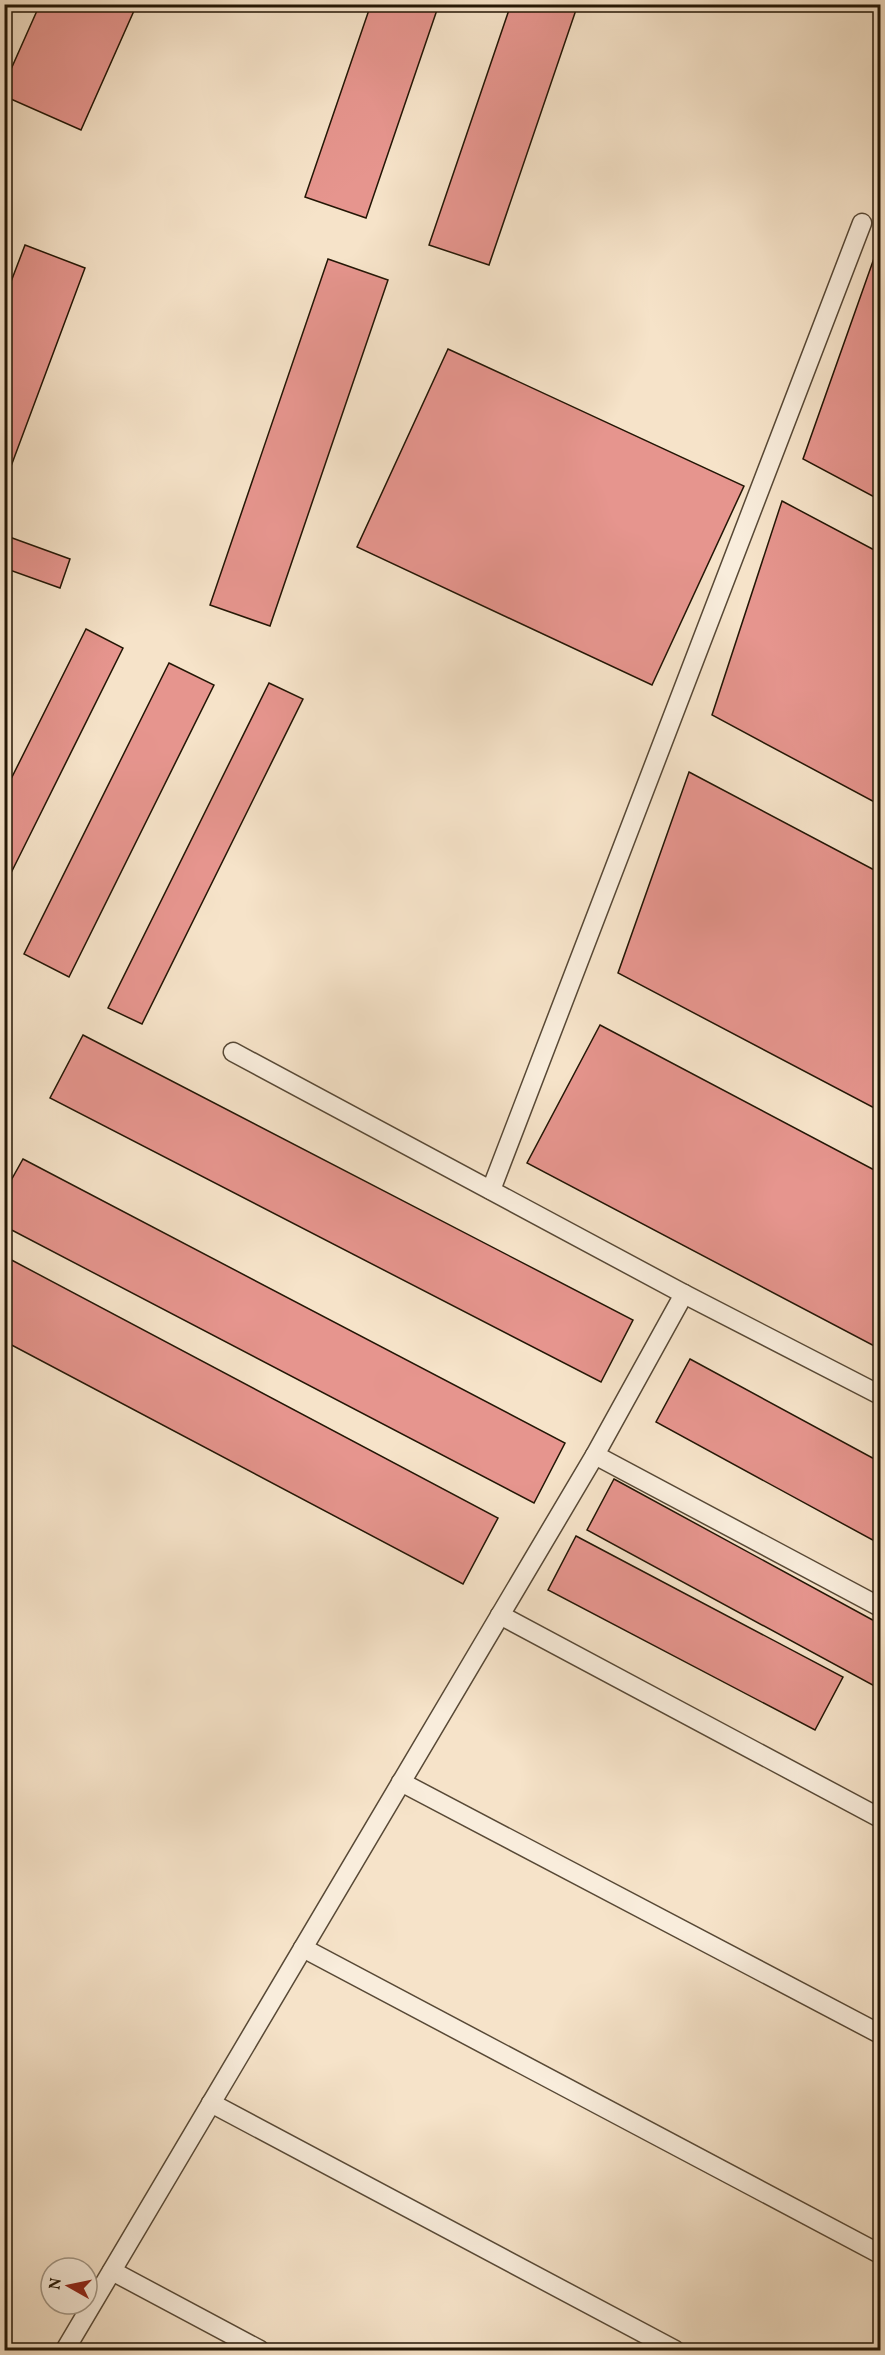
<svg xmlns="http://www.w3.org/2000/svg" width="885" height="2355" font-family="Vollkorn,serif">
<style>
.building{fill:#e6958e;stroke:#231605;stroke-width:1.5}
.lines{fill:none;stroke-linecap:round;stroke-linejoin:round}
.service-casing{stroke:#584936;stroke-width:21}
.service{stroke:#f9eddc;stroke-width:18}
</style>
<rect width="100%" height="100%" fill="#f6e3c9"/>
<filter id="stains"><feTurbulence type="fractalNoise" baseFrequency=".00333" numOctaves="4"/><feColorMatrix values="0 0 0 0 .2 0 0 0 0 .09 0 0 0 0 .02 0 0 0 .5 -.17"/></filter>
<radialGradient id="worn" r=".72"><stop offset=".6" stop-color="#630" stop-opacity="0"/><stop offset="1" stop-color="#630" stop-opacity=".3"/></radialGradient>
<g class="building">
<polygon points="40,4 137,4 81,130 4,96 4,85"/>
<polygon points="371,4 439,4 366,218 305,197"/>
<polygon points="511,4 578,4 489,265 429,245"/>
<polygon points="25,245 85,268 4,485 4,300"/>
<polygon points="878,247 880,248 880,500 803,459"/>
<polygon points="328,259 388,280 270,626 210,605"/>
<polygon points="448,349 744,486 652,685 357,547"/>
<polygon points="782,501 880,553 880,805 712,715"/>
<polygon points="4,535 70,559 60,588 4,568"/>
<polygon points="86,629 123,648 4,887 4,793"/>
<polygon points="169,663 214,685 69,977 24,954"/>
<polygon points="269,683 303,699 142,1024 108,1008"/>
<polygon points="689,772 880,873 880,1111 618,973"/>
<polygon points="600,1025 880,1173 880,1349 527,1163"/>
<polygon points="83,1035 633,1320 601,1382 50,1098"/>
<polygon points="23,1159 565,1443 534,1503 4,1226 4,1193"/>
<polygon points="4,1256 498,1518 463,1584 4,1341"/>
<polygon points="690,1359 880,1462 880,1544 656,1422"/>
<polygon points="614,1479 880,1624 880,1689 587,1530"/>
<polygon points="576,1536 843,1677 815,1730 548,1590"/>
</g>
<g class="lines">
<g class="service-casing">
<g id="service">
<polyline points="233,1052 684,1294 880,1395"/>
<polyline points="491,1190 862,223"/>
<polyline points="595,1455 880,1607"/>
<polyline points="500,1615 880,1818"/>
<polyline points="401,1782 880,2034"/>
<polyline points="303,1948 880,2254"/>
<polyline points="211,2103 675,2350"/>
<polyline points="112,2271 260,2350"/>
<polyline points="65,2350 595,1455 684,1294"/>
</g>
</g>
<use href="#service" class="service"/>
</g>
<rect width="885" height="2355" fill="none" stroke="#f6e3c9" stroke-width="24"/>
<rect x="6" y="6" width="873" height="2343" fill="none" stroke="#231605" stroke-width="3"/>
<rect x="12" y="12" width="861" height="2331" fill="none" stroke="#231605" stroke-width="1.5"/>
<g transform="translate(69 2286) rotate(279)"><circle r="28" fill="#f9eddc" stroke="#a39786" stroke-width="1.5"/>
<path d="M0-4.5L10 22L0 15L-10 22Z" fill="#8f2418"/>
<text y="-9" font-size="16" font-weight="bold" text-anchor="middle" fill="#231605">N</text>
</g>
<rect width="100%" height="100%" filter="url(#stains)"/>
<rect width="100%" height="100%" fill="url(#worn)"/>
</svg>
